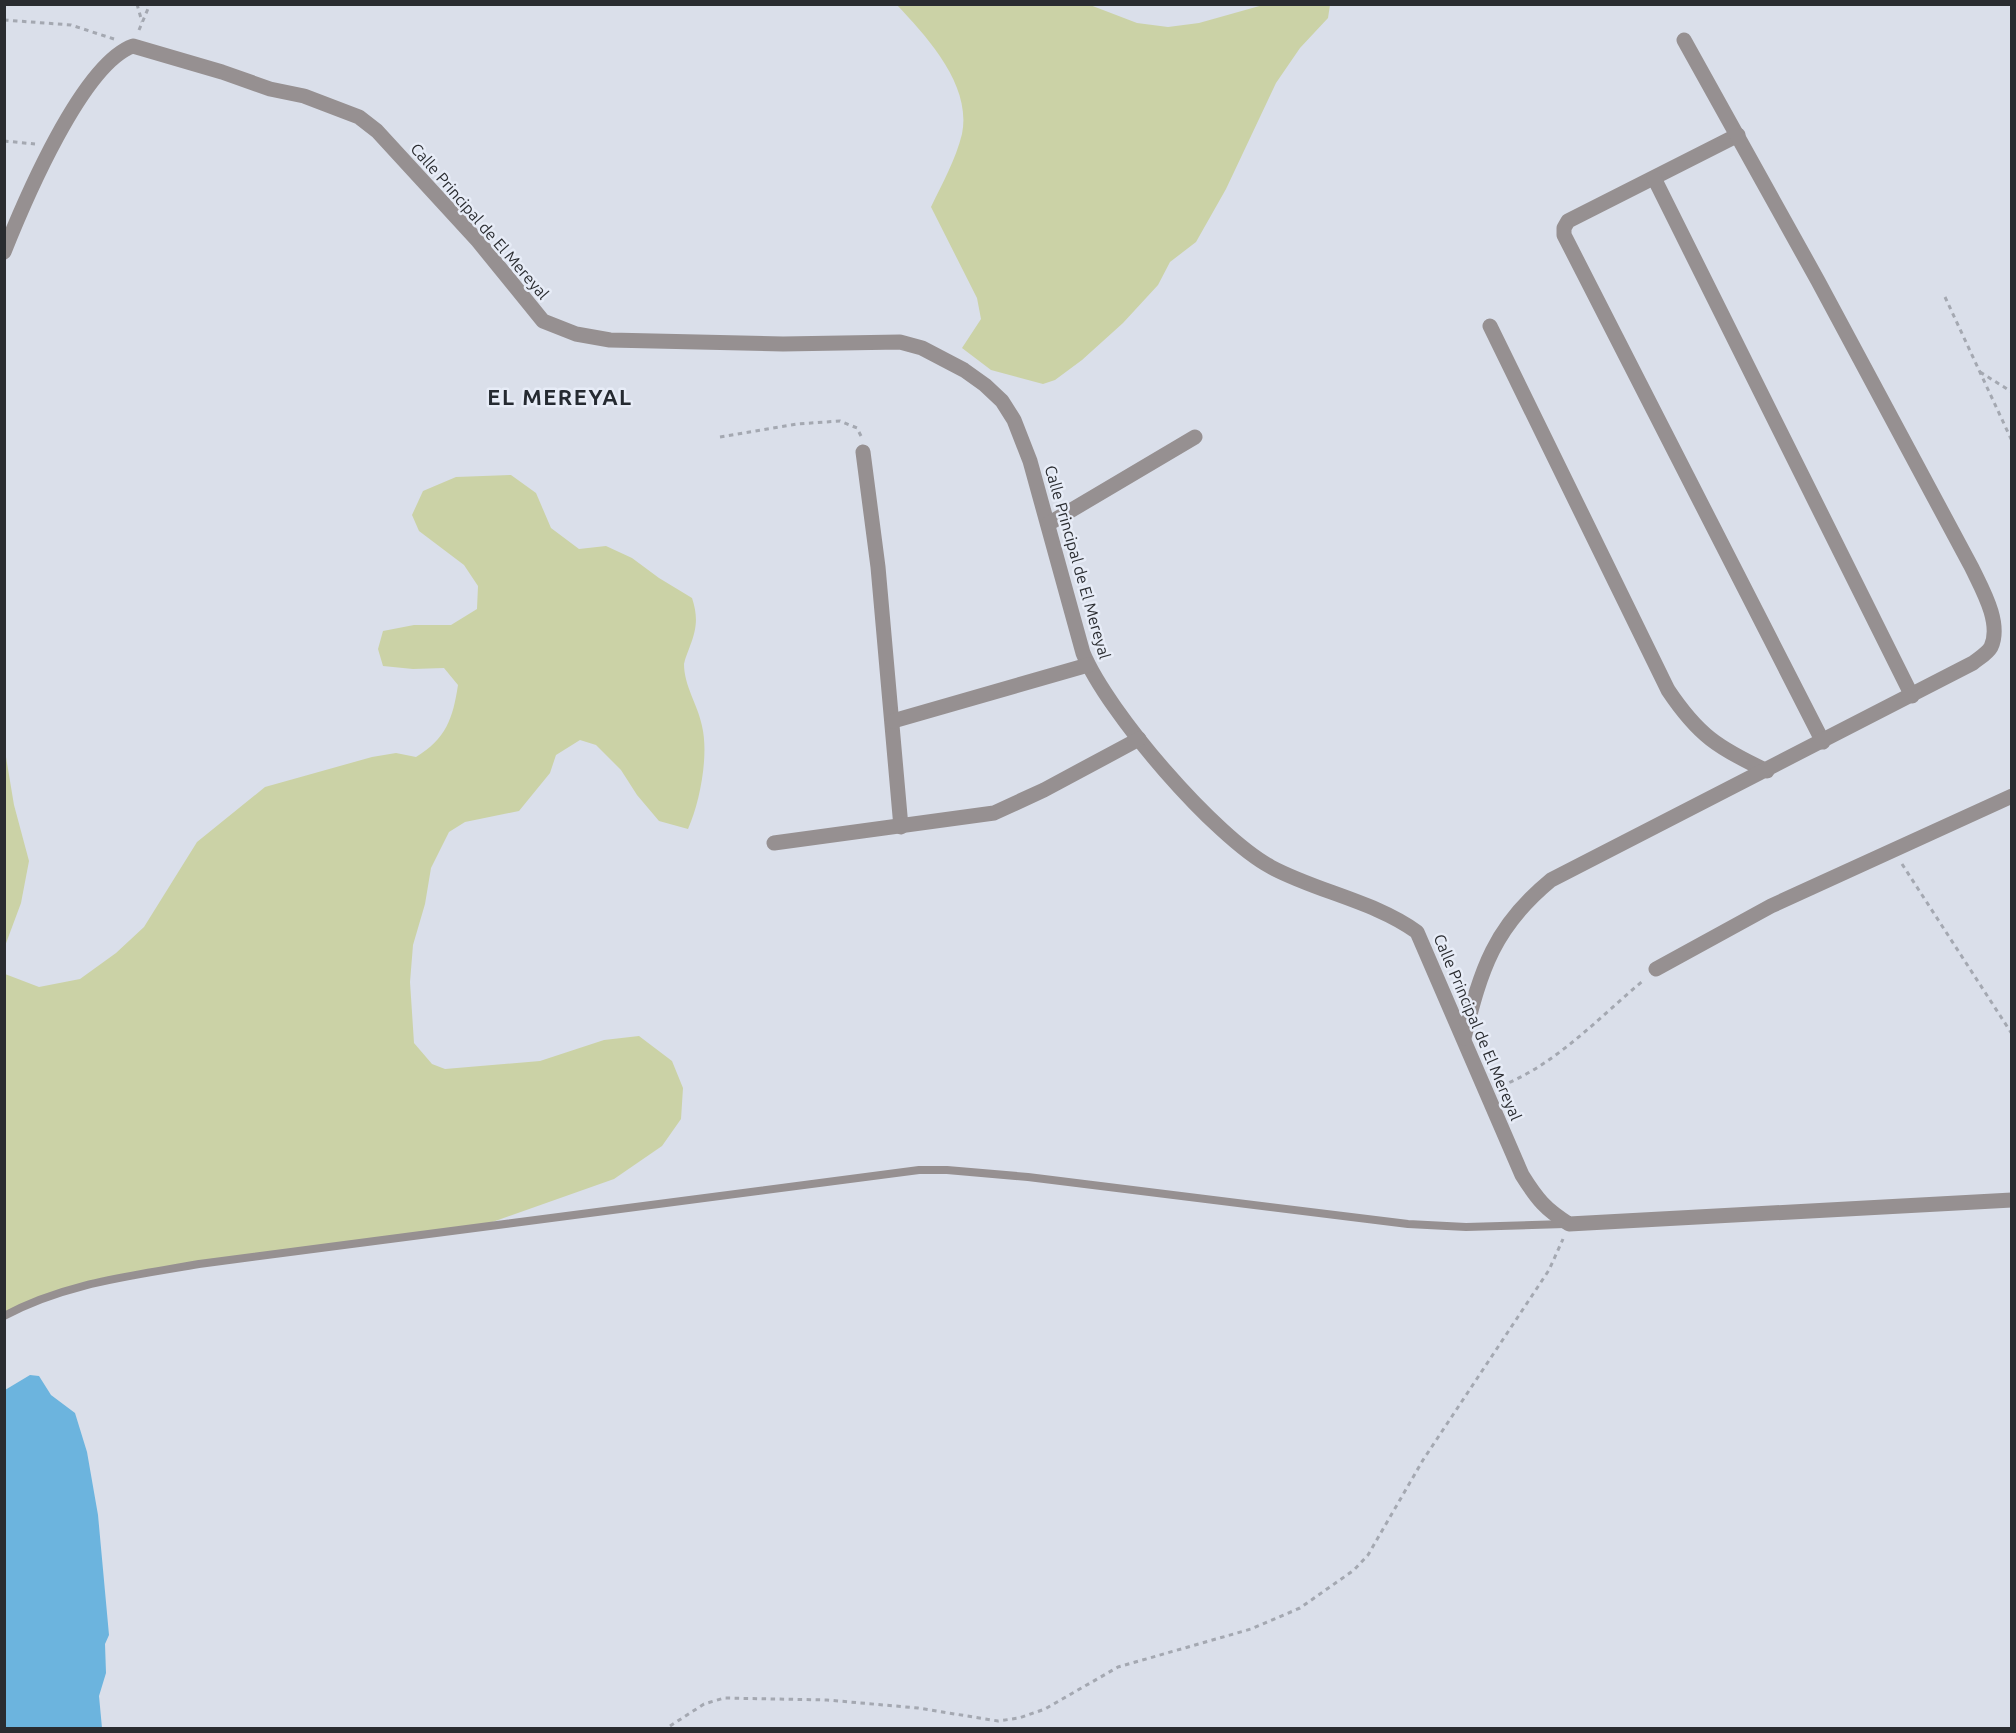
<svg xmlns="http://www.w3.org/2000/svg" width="2016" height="1733" font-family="Ubuntu,sans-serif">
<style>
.green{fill:#cbd2a6}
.water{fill:#6cb4de}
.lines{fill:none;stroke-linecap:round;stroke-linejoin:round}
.path{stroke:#a4a8b1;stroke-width:3;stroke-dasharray:4.5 4.5;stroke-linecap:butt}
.service{stroke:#969091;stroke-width:8}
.minor{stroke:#969091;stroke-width:15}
.labels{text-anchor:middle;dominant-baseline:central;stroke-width:5;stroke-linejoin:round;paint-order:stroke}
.street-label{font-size:16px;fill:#2a2c30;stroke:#e7ecf7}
.district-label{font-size:22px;font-weight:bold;letter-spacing:1.5px;fill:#252a31;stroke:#e7ecf7}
</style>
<rect width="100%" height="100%" fill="#dadfea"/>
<g class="green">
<path d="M897 5H1090L1137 23 1168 27 1199 23 1263 5H1330L1328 18 1300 48 1276 83 1226 189 1196 242 1170 262 1158 285 1123 323 1082 360 1055 380 1043 384 991 370 962 348 981 319 977 298 931 207C942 184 956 159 962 134 972 85 927 37 897 5Z"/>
<path d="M511 475 536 493 551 528 579 549 606 546 632 558 659 578 692 598C698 616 697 628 690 646 688 652 685 658 684 664 684 686 698 705 702 726 709 755 700 802 688 829L659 821 637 795 621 770 596 745 580 740 556 755 550 773 519 811 465 822 449 832 431 868 425 904 413 945 410 982 414 1043 432 1064 445 1069 540 1061 604 1040 639 1036 672 1061 683 1088 681 1119 662 1146 614 1179 470 1230 199 1264 52 1294 5 1316 4 964 5 974 39 987 80 979 116 953 144 927 197 842 265 787 372 757 396 753 416 757C446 739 453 718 458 685L444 668 413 669 383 666 378 649 383 631 414 625H451L477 609 478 586 464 565 419 531 412 515 423 491 456 477Z"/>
<polygon points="4,745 14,805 29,861 21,903 5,946"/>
</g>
<polygon class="water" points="30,1375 39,1376 51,1395 75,1413 87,1452 98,1515 109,1635 105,1644 106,1673 99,1696 102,1728 5,1728 5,1390"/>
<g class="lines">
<g class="path">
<polyline points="137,4 142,22"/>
<polyline points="4,20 71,25 114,39"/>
<polyline points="139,30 150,4"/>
<polyline points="4,141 35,144"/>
<polyline points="1945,297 2012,441"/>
<polyline points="2012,357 2012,371"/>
<polyline points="1980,372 2012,392"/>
<polyline points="720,437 797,424 840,421 857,428 862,438"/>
<polyline points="1902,864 2012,1034"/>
<path d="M1501 1086C1557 1064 1598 1018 1644 980"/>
<polyline points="670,1726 704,1704 724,1698 827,1700 918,1708 998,1721 1019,1718 1045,1709 1118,1667 1251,1629 1300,1608 1354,1570 1368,1555 1423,1460 1549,1270 1563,1239"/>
</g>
<path class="service" d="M4 1316C65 1283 132 1276 199 1264L919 1170H947L1028 1177 1408 1224 1466 1227 1565 1224"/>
<g class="minor">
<polyline points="1738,135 1568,221 1564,228 1564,235 1823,742"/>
<polyline points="1654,178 1912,696"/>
<path d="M4 252C24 202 82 64 133 46L222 72 270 89 304 96 359 117 377 131 478 241 543 321 576 334 610 340 783 344 900 342 922 348 964 370 985 385 1002 401 1014 420 1030 461 1083 653C1108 713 1215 837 1271 867 1318 892 1374 901 1417 932L1522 1175C1537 1199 1545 1209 1569 1224L2012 1200"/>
<path d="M1490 326 1668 690C1698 735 1718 748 1767 771"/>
<polyline points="863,452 878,567 901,827"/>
<polyline points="1048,524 1195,437"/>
<polyline points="893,721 1088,665"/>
<polyline points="774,843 994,813 1044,790 1139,739"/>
<polyline points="1656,969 1771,906 2012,796"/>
<path d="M1464 1038C1481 969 1494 927 1551 880L1973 663C1979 658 1987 654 1991 647 2002 623 1982 589 1972 568L1818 281 1684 40"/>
</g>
</g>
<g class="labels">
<g class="street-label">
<text transform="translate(480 221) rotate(49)">Calle Principal de El Mereyal</text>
<text transform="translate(1078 562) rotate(74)">Calle Principal de El Mereyal</text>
<text transform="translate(1478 1027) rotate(67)">Calle Principal de El Mereyal</text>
</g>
<g class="district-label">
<text x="560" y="396">EL MEREYAL</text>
</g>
</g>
<rect width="2016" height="1733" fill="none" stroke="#2a2c30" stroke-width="12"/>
</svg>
